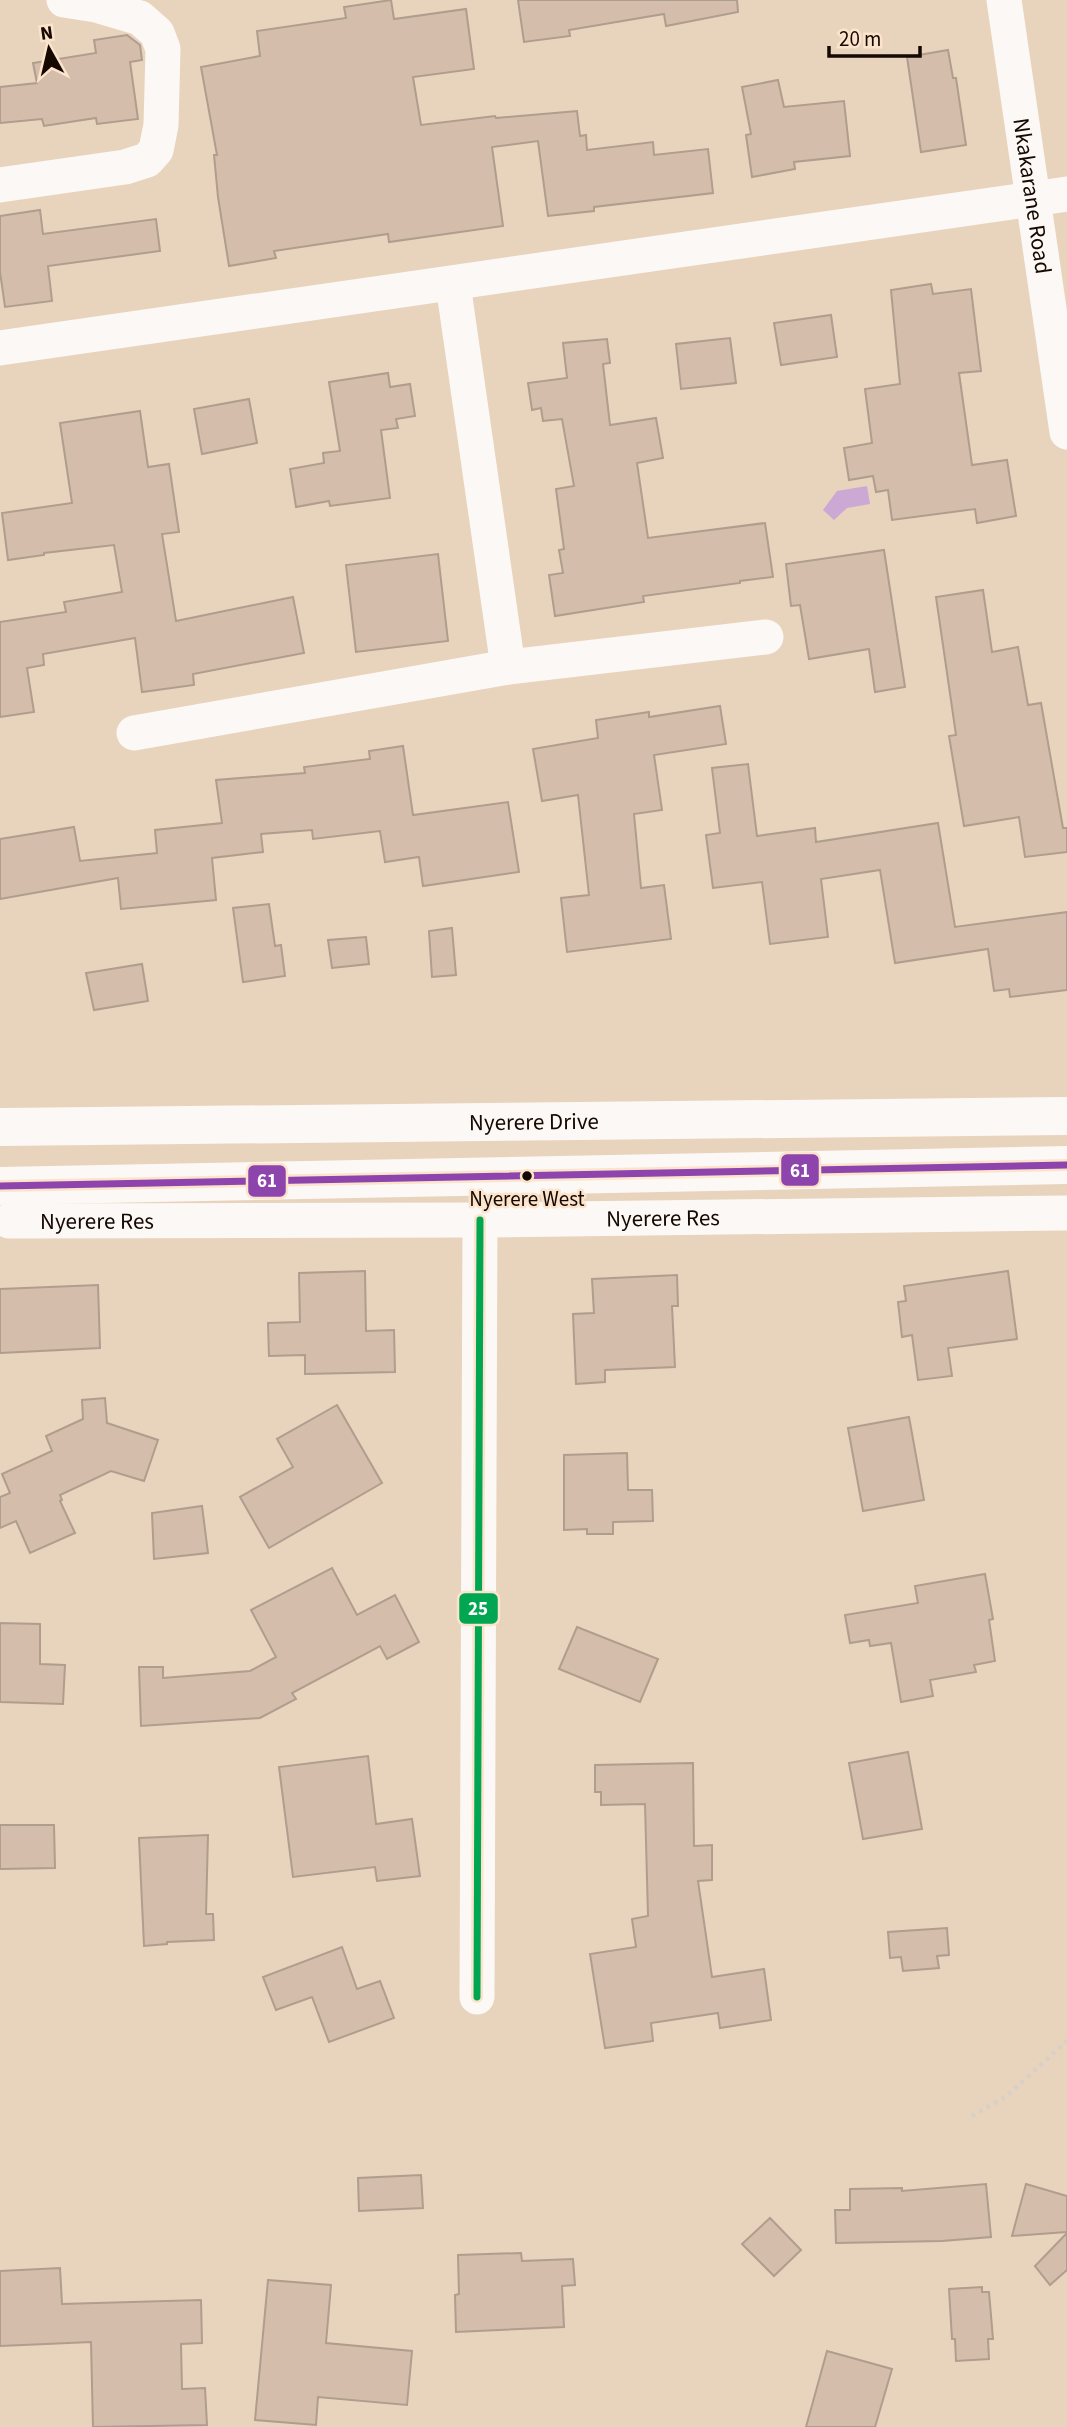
<svg xmlns="http://www.w3.org/2000/svg" width="1067" height="2427" font-family="'Source Sans 3',sans-serif">
<style>
.water{fill:#cba9d4}
.building{fill:#d5bdab;stroke:#af9d8e;stroke-width:2}
.lines{fill:none;stroke-linecap:round;stroke-linejoin:round}
.path{stroke:#d7d0c9;stroke-width:4.5;stroke-dasharray:3.5 5;stroke-linecap:butt}
.street{stroke:#fcf8f5;stroke-width:35}
.secondary{stroke:#fcf8f5;stroke-width:38}
.bus-1-casing{stroke:#fbe4cb;stroke-width:12}
.bus-2-casing{stroke:#fbe4cb;stroke-width:12}
.bus-1{stroke:#8e44ad;stroke-width:7}
.bus-2{stroke:#00a651;stroke-width:7}
.bus-dot{fill:#150800;stroke:#fbe4cb;stroke-width:2.5}
.labels{text-anchor:middle;dominant-baseline:central;stroke-width:5;stroke-linejoin:round;paint-order:stroke}
.bus-label{font-size:21px;fill:#150800;stroke:#fbe4cb}
.street-label{font-size:23px;fill:#150800;stroke:#fbe4cb}
.line-badge{stroke:#fbe4cb;stroke-width:2.5}
.badge-label{font-size:19px;text-anchor:middle;font-weight:bold;fill:#fff}
</style>
<rect width="100%" height="100%" fill="#e8d3bc"/>
<polygon class="water" points="867,486 870,504 847,508 834,520 823,510 837,491"/>
<g class="building">
<polygon points="391,0 394,19 466,9 474,69 413,77 421,125 495,116 496,118 577,111 580,136 586,135 587,150 653,142 654,155 708,149 713,193 594,207 594,211 548,216 538,141 492,147 503,226 389,242 388,234 274,251 276,258 229,266 218,197 214,155 217,155 201,67 260,56 257,31 346,18 344,7"/>
<polygon points="518,0 737,0 738,12 666,26 664,14 569,30 570,36 524,42"/>
<polygon points="127,35 140,45 142,60 130,62 138,119 97,124 96,118 44,126 42,119 0,123 0,87 37,83 33,63 96,53 94,40"/>
<polygon points="948,50 953,78 956,78 966,145 921,152 907,57"/>
<polygon points="778,80 784,107 844,101 850,156 794,162 795,169 752,177 746,135 751,134 742,87"/>
<polygon points="40,210 43,234 156,219 160,251 48,266 52,301 5,307 0,272 0,216"/>
<polygon points="931,284 933,294 971,289 981,371 959,373 972,465 1007,460 1016,516 977,523 975,509 892,520 888,490 876,492 873,476 849,480 844,448 872,443 865,389 900,384 891,290"/>
<polygon points="831,315 837,357 781,365 774,323"/>
<polygon points="730,338 736,383 681,389 676,344"/>
<polygon points="607,339 610,363 603,364 610,425 656,418 663,458 637,463 648,538 765,523 773,577 740,581 740,583 643,596 644,602 555,616 549,575 563,573 559,550 564,549 556,489 574,486 562,419 543,421 541,408 532,410 528,383 567,378 563,343"/>
<polygon points="388,373 390,387 410,384 415,416 396,419 398,428 381,430 390,498 330,506 329,501 296,507 290,469 324,463 323,453 340,451 329,382"/>
<polygon points="249,399 257,443 202,454 194,409"/>
<polygon points="140,411 148,467 169,464 179,532 162,534 176,621 293,597 304,653 193,674 194,685 142,692 135,638 43,654 44,665 27,668 34,712 0,717 0,622 66,612 64,602 122,592 114,545 44,553 44,555 8,560 2,513 72,503 60,423"/>
<polygon points="884,550 905,687 875,692 869,649 809,659 800,605 791,606 786,564"/>
<polygon points="438,554 448,641 356,652 346,565"/>
<polygon points="983,590 992,652 1018,647 1028,705 1041,703 1063,828 1067,828 1067,852 1025,857 1019,817 964,826 949,736 956,735 936,597"/>
<polygon points="720,706 726,744 654,755 662,810 634,814 641,888 664,885 671,939 567,952 561,898 589,895 578,795 542,801 533,749 598,738 596,720 649,712 649,717"/>
<polygon points="403,746 413,815 508,802 519,872 423,886 419,857 385,862 380,831 313,839 312,830 261,834 263,852 212,858 216,900 121,909 118,878 0,899 0,839 74,827 80,861 157,853 155,830 222,823 216,780 305,773 304,767 370,759 369,751"/>
<polygon points="748,764 757,836 815,828 816,842 938,823 955,927 1067,912 1067,990 1010,997 1009,989 994,991 988,949 895,963 880,870 821,879 828,937 770,944 762,882 713,888 706,835 720,833 712,768"/>
<polygon points="269,904 275,946 281,945 285,976 243,982 233,908"/>
<polygon points="452,928 456,975 432,977 429,931"/>
<polygon points="366,937 369,964 332,968 328,940"/>
<polygon points="142,964 148,1001 94,1010 86,973"/>
<polygon points="365,1271 366,1331 394,1330 395,1372 305,1374 305,1355 269,1356 268,1323 300,1322 299,1273"/>
<polygon points="1008,1271 1017,1339 948,1348 952,1376 918,1380 912,1335 902,1337 898,1302 906,1301 904,1286"/>
<polygon points="677,1275 678,1306 672,1306 675,1367 605,1370 605,1382 576,1384 573,1314 594,1313 592,1279"/>
<polygon points="98,1285 100,1348 0,1353 0,1289"/>
<polygon points="105,1398 107,1423 158,1440 144,1481 111,1471 60,1495 62,1500 60,1501 75,1533 30,1553 16,1521 0,1528 0,1497 10,1493 2,1474 52,1451 46,1436 83,1419 82,1400"/>
<polygon points="337,1405 382,1483 269,1548 240,1497 293,1467 277,1439"/>
<polygon points="909,1417 924,1500 863,1511 848,1428"/>
<polygon points="627,1453 628,1490 652,1490 653,1521 613,1522 613,1534 587,1534 587,1529 564,1530 564,1455"/>
<polygon points="202,1506 208,1553 154,1559 152,1513"/>
<polygon points="332,1568 357,1615 395,1595 419,1642 387,1659 380,1646 292,1693 296,1699 260,1718 141,1726 139,1667 163,1667 163,1678 250,1671 276,1657 251,1610"/>
<polygon points="985,1574 993,1619 989,1620 995,1661 974,1665 976,1672 930,1680 933,1696 901,1702 891,1643 870,1646 869,1640 850,1643 845,1615 918,1603 915,1586"/>
<polygon points="0,1623 40,1624 40,1664 65,1665 63,1704 0,1702"/>
<polygon points="577,1627 658,1659 640,1702 559,1669"/>
<polygon points="908,1752 922,1829 863,1839 849,1763"/>
<polygon points="368,1756 376,1824 412,1819 420,1876 377,1881 375,1867 293,1877 279,1767"/>
<polygon points="693,1763 694,1846 712,1845 712,1880 698,1881 712,1977 764,1969 771,2020 720,2028 718,2013 651,2023 653,2041 605,2048 590,1954 636,1947 632,1919 648,1916 645,1804 601,1805 601,1792 595,1792 595,1765"/>
<polygon points="0,1825 54,1825 55,1868 0,1869"/>
<polygon points="208,1835 206,1914 213,1914 214,1940 167,1942 167,1944 144,1946 139,1838"/>
<polygon points="947,1928 949,1955 937,1956 939,1968 903,1971 901,1957 890,1958 888,1932"/>
<polygon points="342,1947 357,1989 380,1981 394,2018 329,2042 312,1997 276,2010 263,1977"/>
<polygon points="421,2175 423,2208 359,2211 358,2178"/>
<polygon points="986,2184 991,2237 942,2241 836,2243 835,2210 850,2210 850,2189 902,2188 902,2191"/>
<polygon points="1026,2184 1067,2196 1067,2232 1012,2236"/>
<polygon points="770,2218 801,2250 774,2276 742,2244"/>
<polygon points="1067,2233 1067,2270 1050,2285 1035,2266"/>
<polygon points="521,2253 522,2261 573,2259 575,2285 562,2286 564,2327 456,2332 455,2295 459,2294 458,2255"/>
<polygon points="60,2268 62,2304 201,2300 202,2343 181,2344 182,2389 205,2388 207,2425 93,2427 91,2342 0,2346 0,2271"/>
<polygon points="268,2280 331,2285 326,2343 412,2351 407,2405 318,2397 316,2425 255,2420"/>
<polygon points="982,2287 982,2292 989,2292 993,2339 988,2339 989,2359 956,2361 955,2339 952,2339 949,2289"/>
<polygon points="827,2351 892,2369 875,2427 806,2427"/>
</g>
<g class="lines">
<polyline class="path" points="972,2116 1005,2097 1067,2041"/>
<g class="street">
<path id="s1" d="M1004 0 1067 432"/>
<polyline points="0,185 125,167 147,160 156,150 161,125 163,49 157,33 140,18 96,5 64,0"/>
<polyline points="453,284 508,667"/>
<polyline points="0,348 1067,194"/>
<polyline points="134,733 508,667 766,637"/>
<path id="s2" d="M9 1221 480 1220 1067 1213"/>
<polyline points="477,1997 480,1220"/>
</g>
<g class="secondary">
<path id="s3" d="M0 1127 1067 1116"/>
<polyline points="0,1186 1067,1165"/>
</g>
<g class="bus-1-casing">
<polyline id="bus-1" points="0,1186 1067,1165"/>
</g>
<g class="bus-2-casing">
<polyline id="bus-2" points="477,1997 480,1220"/>
</g>
<use href="#bus-1" class="bus-1"/>
<use href="#bus-2" class="bus-2"/>
</g>
<circle class="bus-dot" cx="527" cy="1176" r="6"/>
<g class="labels">
<g class="bus-label">
<text x="527" y="1199">Nyerere West</text>
</g>
<g class="street-label">
<text stroke="none"><textPath href="#s1" startOffset="198">Nkakarane Road</textPath></text>
<text stroke="none"><textPath href="#s3" startOffset="534">Nyerere Drive</textPath></text>
<text stroke="none"><textPath href="#s2" startOffset="654">Nyerere Res</textPath></text>
<text stroke="none"><textPath href="#s2" startOffset="88">Nyerere Res</textPath></text>
</g>
</g>
<g class="line-badge">
<rect x="780" y="1153" width="40" height="34" rx="7" fill="#8e44ad"/>
<rect x="247" y="1164" width="40" height="34" rx="7" fill="#8e44ad"/>
<rect x="458" y="1592" width="41" height="33" rx="7" fill="#00a651"/>
</g>
<g class="badge-label">
<text x="800" y="1177">61</text>
<text x="267" y="1187">61</text>
<text x="478" y="1615">25</text>
</g>
<g transform="translate(49 49) rotate(352)" stroke="#fbe4cb" stroke-width="5" paint-order="stroke">
<path d="M0-5L12 26L0 18L-12 26Z" fill="#150800"/>
<text y="-10" font-size="19" font-weight="bold" text-anchor="middle" fill="#150800">N</text>
</g>
<path d="M829 46v10h91v-10" fill="none" stroke="#150800" stroke-width="3.5"/>
<text x="839" y="46" font-size="21" fill="#150800" stroke="#fbe4cb" stroke-width="5" paint-order="stroke">20 m</text>
</svg>
